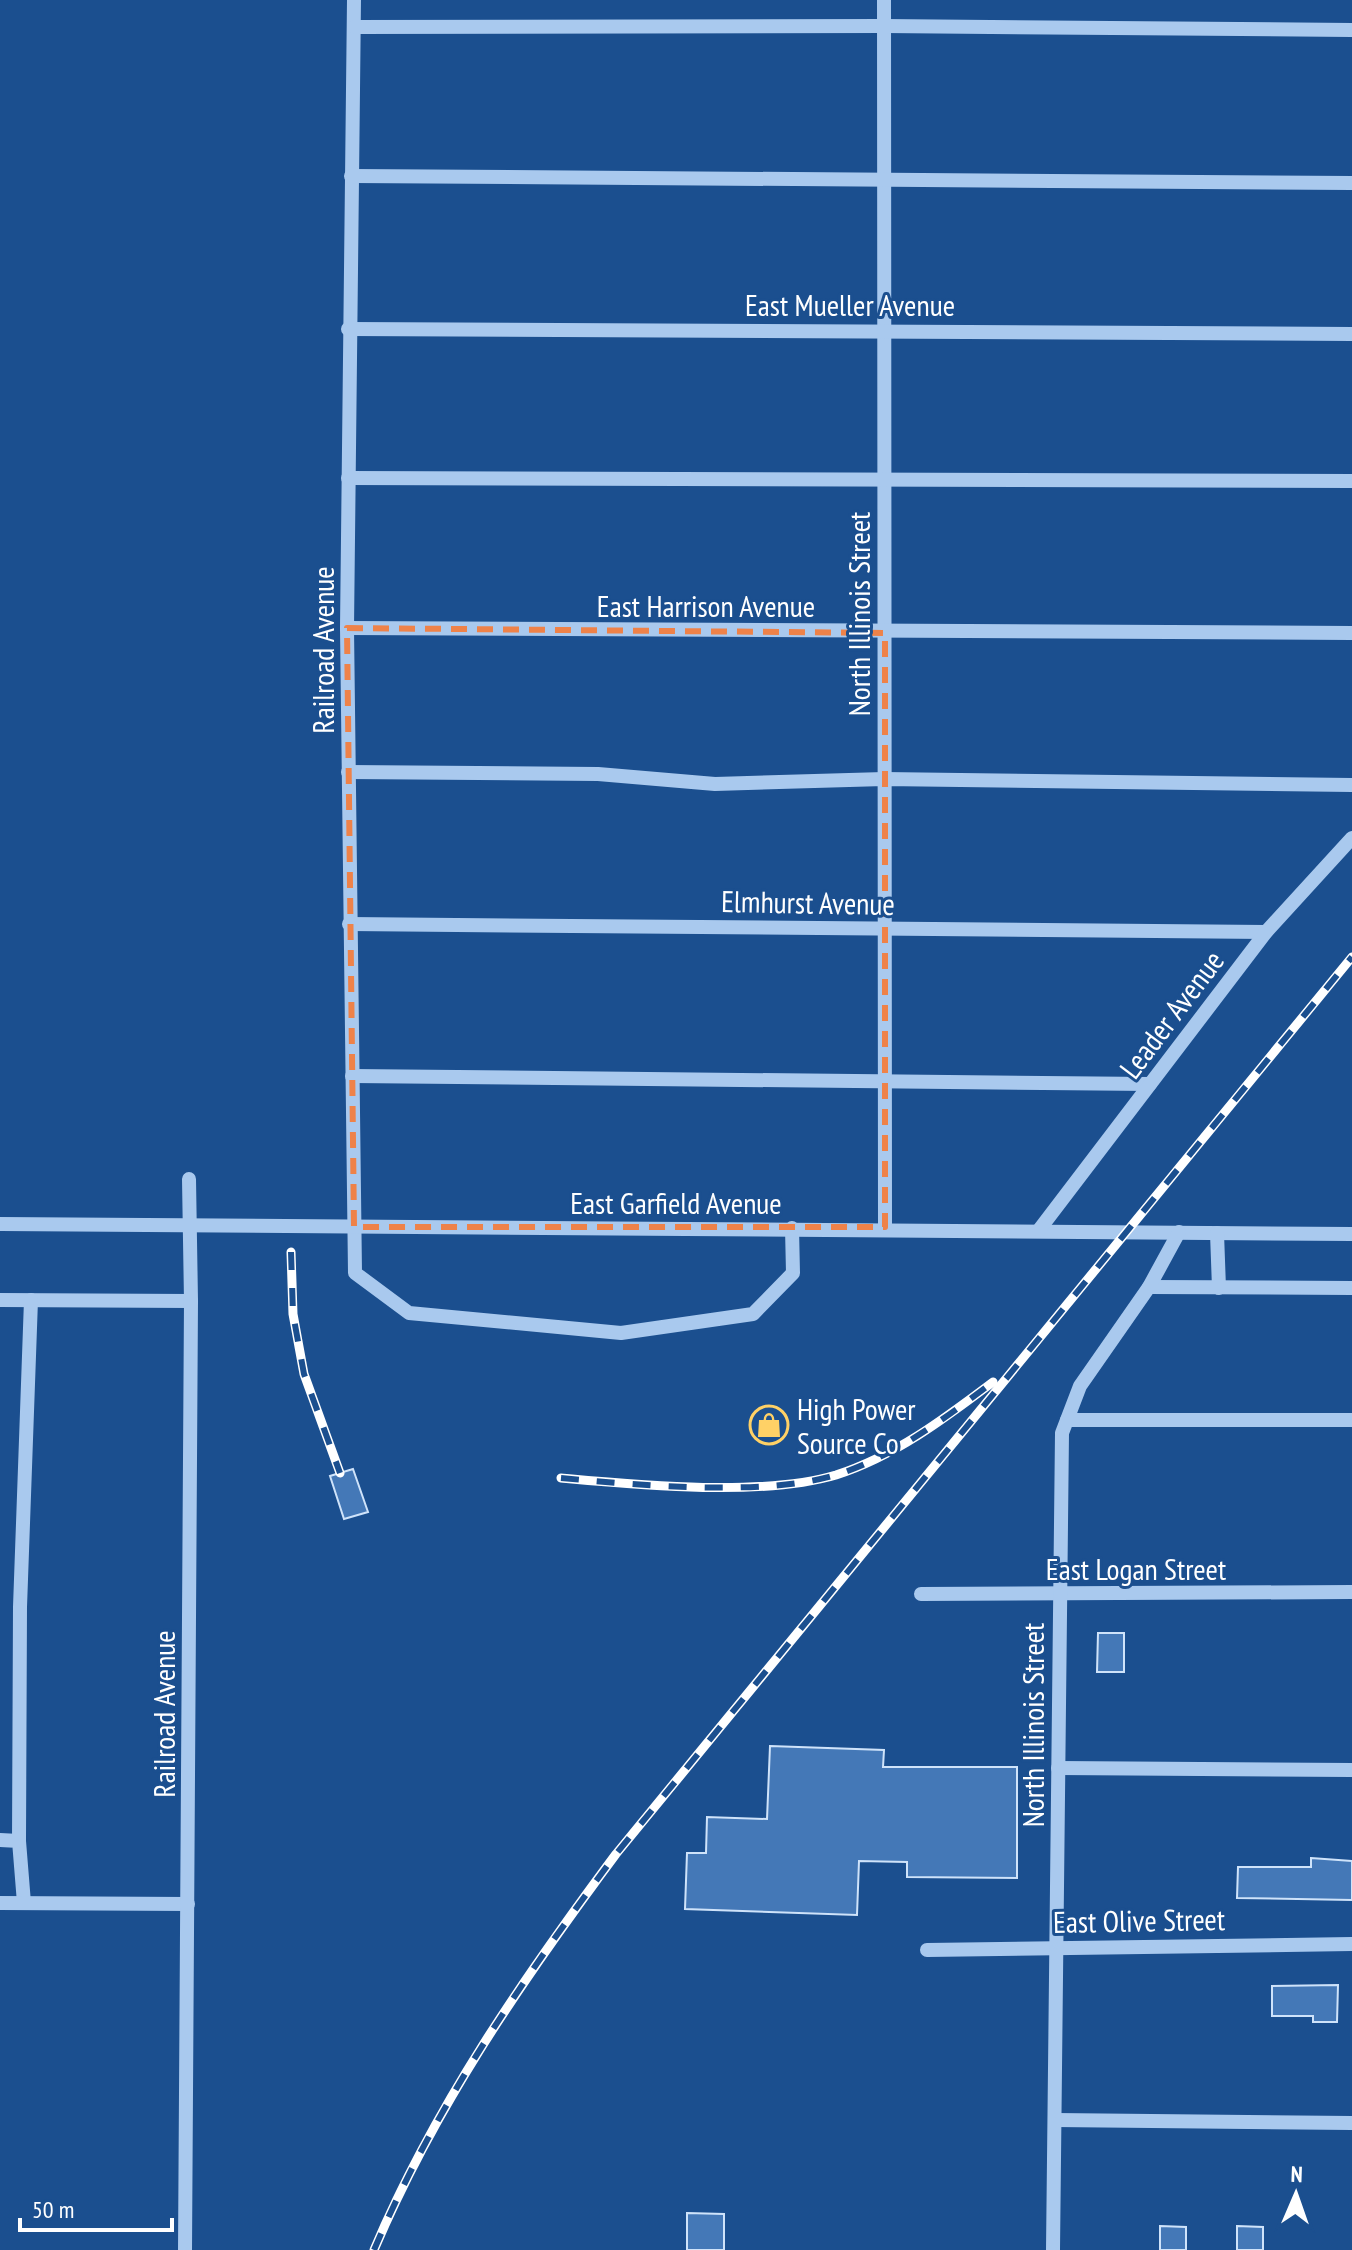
<svg xmlns="http://www.w3.org/2000/svg" width="1352" height="2250" font-family="'PT Sans Narrow',sans-serif">
<style>
.building{fill:#4478b7;stroke:#cfe3fa;stroke-width:2}
.lines{fill:none;stroke-linecap:round;stroke-linejoin:round}
.minor{stroke:#a9c9ee;stroke-width:14}
.rail-casing{stroke:#fff;stroke-width:9}
.rail{stroke:#1b4f8f;stroke-width:6;stroke-dasharray:18;stroke-linecap:butt}
.minor-bridge{stroke:#a9c9ee;stroke-width:14}
.marked{fill:none;stroke:#ee8249;stroke-width:6;stroke-dasharray:16 10;stroke-linejoin:round}
.labels{text-anchor:middle;dominant-baseline:central;stroke-width:6;stroke-linejoin:round;paint-order:stroke}
.street-label{font-size:30px;fill:#fff;stroke:#1b4f8f}
.poi-label{font-size:30px;fill:#fff;stroke:#1b4f8f;text-anchor:start}
</style>
<rect width="100%" height="100%" fill="#1b4f8f"/>
<g class="building">
<polygon points="353,1469 368,1512 344,1519 330,1476"/>
<polygon points="1098,1633 1124,1633 1124,1672 1097,1672"/>
<polygon points="770,1746 884,1750 883,1767 1017,1767 1017,1878 907,1877 907,1862 859,1861 857,1915 685,1909 687,1853 706,1853 707,1817 767,1819"/>
<polygon points="1311,1858 1352,1861 1352,1900 1237,1898 1238,1867 1311,1867"/>
<polygon points="1338,1985 1337,2022 1313,2022 1313,2016 1272,2016 1272,1986"/>
<polygon points="687,2213 724,2214 724,2250 687,2250"/>
<polygon points="1160,2226 1186,2227 1186,2250 1160,2250"/>
<polygon points="1237,2226 1263,2227 1263,2250 1237,2250"/>
</g>
<g class="lines">
<g class="minor">
<polyline points="354,0 347,628 355,1273 409,1313 621,1333 753,1314 793,1273 792,1228"/>
<polyline points="884,0 885,1227"/>
<polyline points="354,27 884,26 1352,30"/>
<polyline points="351,176 1352,183"/>
<polyline points="348,329 1352,334"/>
<polyline points="348,478 1352,481"/>
<polyline points="347,628 1352,633"/>
<polyline points="348,772 598,774 715,784 884,779 1352,785"/>
<polyline points="349,924 1266,932"/>
<polyline points="352,1076 1150,1084"/>
<polyline points="686,1229 1352,1234"/>
<polyline points="1039,1230 1266,932 1352,838"/>
<polyline points="1217,1233 1219,1288"/>
<polyline points="1149,1287 1352,1288"/>
<polyline points="0,1300 191,1301"/>
<polyline points="1067,1420 1352,1420"/>
<polyline points="921,1594 1352,1592"/>
<polyline points="1058,1768 1352,1770"/>
<polyline points="0,1840 19,1841 24,1903"/>
<polyline points="19,1841 20,1607 31,1300"/>
<polyline points="0,1903 188,1904"/>
<polyline points="927,1950 1352,1944"/>
<polyline points="1055,2120 1352,2123"/>
<polyline points="185,2250 191,1301 189,1179"/>
<polyline points="1053,2250 1062,1433 1080,1386 1149,1287 1179,1232"/>
</g>
<g class="rail-casing">
<g id="rail">
<polyline points="291,1252 293,1314 304,1374 340,1473"/>
<path d="M561 1478C638 1485 762 1497 836 1475 895 1456 944 1419 993 1382"/>
<path d="M374 2250C435 2106 523 1979 616 1854L1352 957"/>
</g>
</g>
<use href="#rail" class="rail"/>
<polyline class="minor-bridge" points="0,1224 686,1229"/>
</g>
<path class="marked" d="M347 628 885 633V1227H354Z"/>
<defs>
<g id="shop-ring" transform="scale(2)"><circle r="9.5" fill="#1b4f8f" stroke="#ffd166" stroke-width="1.5"/><path d="M-5-2.5h2.3a2.7 3.5 0 0 1 5.4 0H5L5.5 6h-11ZM-1.5-2.5h3a1.5 2.3 0 0 0-3 0Z" fill="#ffd166"/></g>
</defs>
<g fill-rule="evenodd">
<use href="#shop-ring" x="769" y="1425"/>
</g>
<g class="labels">
<g class="street-label">
<text x="850" y="304">East Mueller Avenue</text>
<text x="706" y="605">East Harrison Avenue</text>
<text transform="translate(858 614) rotate(-90)">North Illinois Street</text>
<text transform="translate(322 650) rotate(-90)">Railroad Avenue</text>
<text transform="translate(808 902) rotate(1)">Elmhurst Avenue</text>
<text transform="translate(1171 1014) rotate(-53)">Leader Avenue</text>
<text x="676" y="1202">East Garfield Avenue</text>
<text x="1136" y="1568">East Logan Street</text>
<text transform="translate(163 1714) rotate(-90)">Railroad Avenue</text>
<text transform="translate(1032 1725) rotate(-90)">North Illinois Street</text>
<text transform="translate(1139 1920) rotate(-1)">East Olive Street</text>
</g>
<g class="poi-label">
<text x="797" y="1408">High Power<tspan x="797" dy="34">Source Co</tspan></text>
</g>
</g>
<g transform="translate(1296 2194) rotate(2)" stroke="#1b4f8f" stroke-width="6" paint-order="stroke">
<path d="M0-6L14 30L0 20L-14 30Z" fill="#ffffff"/>
<text y="-12" font-size="22" font-weight="bold" text-anchor="middle" fill="#ffffff">N</text>
</g>
<path d="M20 2218v12h152v-12" fill="none" stroke="#ffffff" stroke-width="4"/>
<text x="32" y="2218" font-size="24" fill="#ffffff" stroke="#1b4f8f" stroke-width="6" paint-order="stroke">50 m</text>
</svg>
